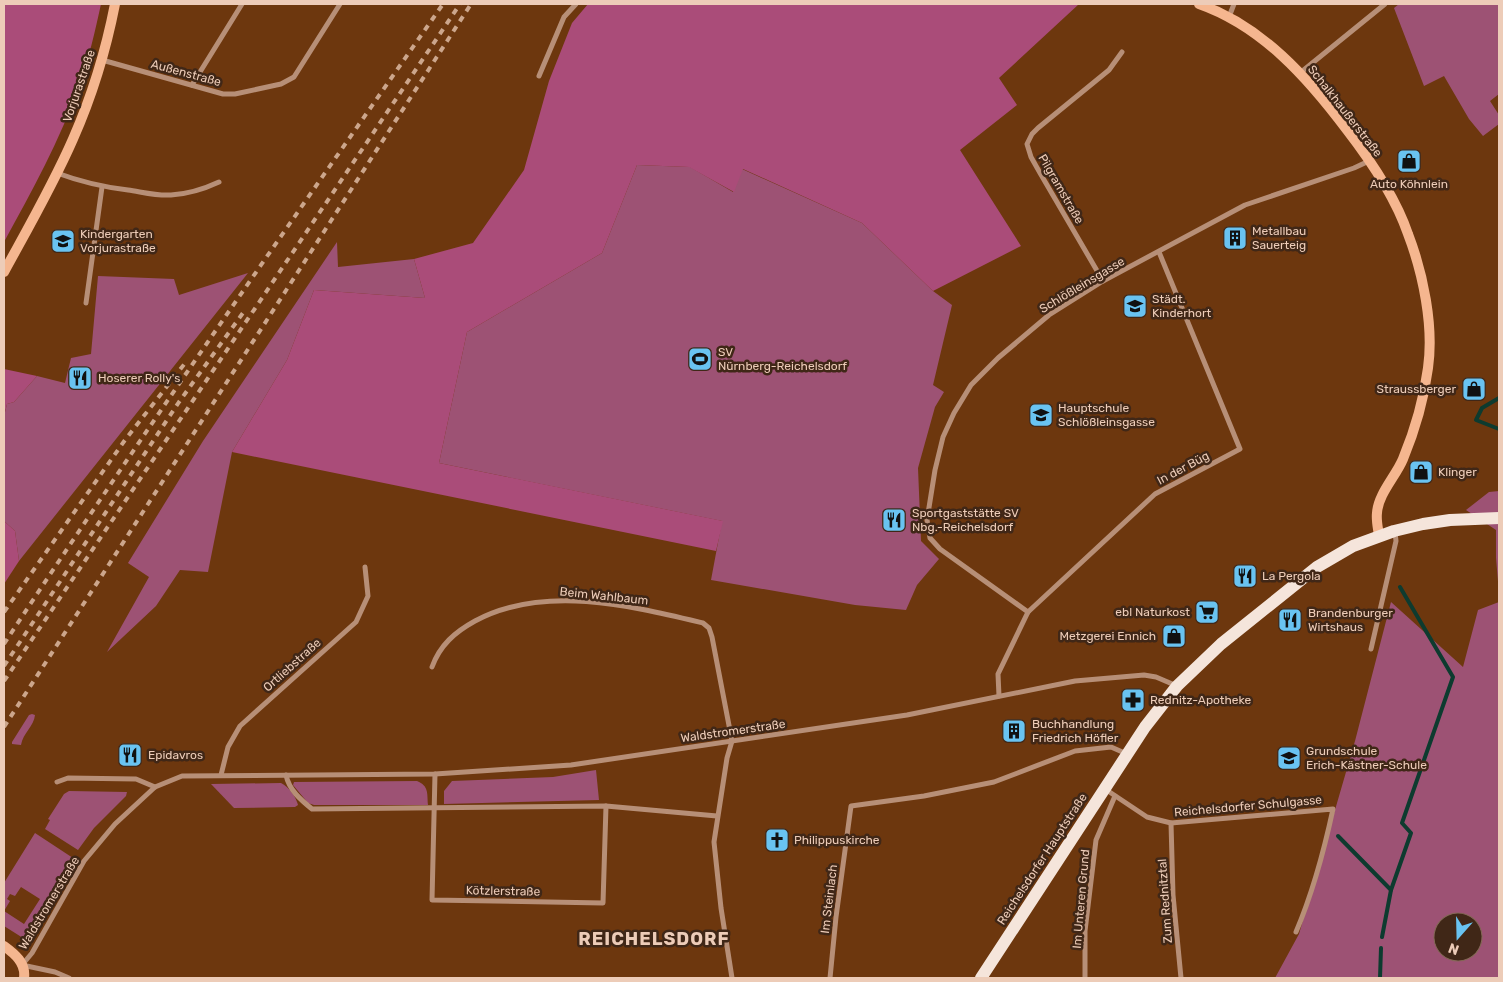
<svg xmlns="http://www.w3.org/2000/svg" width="1503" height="982" font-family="Rubik,sans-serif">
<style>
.green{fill:#9d5274;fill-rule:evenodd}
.forest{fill:#aa4c79}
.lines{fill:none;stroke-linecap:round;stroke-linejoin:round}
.stream{stroke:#0d3b2f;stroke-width:4}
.street{stroke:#b78f77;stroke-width:5}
.secondary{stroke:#f5b68f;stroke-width:10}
.primary{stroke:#f5e5db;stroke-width:12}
.rail{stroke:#cca68c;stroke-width:4;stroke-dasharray:6 6;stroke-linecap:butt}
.labels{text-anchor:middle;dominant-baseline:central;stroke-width:5;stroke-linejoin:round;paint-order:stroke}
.street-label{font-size:12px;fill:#edccb8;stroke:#402717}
.poi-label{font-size:12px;fill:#edccb8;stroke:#402717;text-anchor:start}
.district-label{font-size:18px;font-weight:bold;letter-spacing:1px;fill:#edccb8;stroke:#402717}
</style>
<rect width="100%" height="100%" fill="#6d370e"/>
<g class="green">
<polygon points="1399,4 1499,4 1499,94 1490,101 1499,115 1499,124 1483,136 1469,119 1444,76 1424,86 1394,8"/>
<polygon points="637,165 690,167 733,192 742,169 862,223 933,291 952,305 933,385 944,392 935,407 918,468 921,541 939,559 917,585 906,610 855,605 711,580 722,521 439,463 467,332 602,253"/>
<polygon points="337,242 338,267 414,259 425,298 314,290 287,360 232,452 208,572 180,570 156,606 107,652 149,577 128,563 203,441"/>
<polygon points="248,273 19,561 15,531 4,521 5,443 4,416 7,404 14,402 37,376 65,383 71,358 91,354 98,276 174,279 179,295"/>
<polygon points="1499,491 1499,593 1496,558 1496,530 1466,510 1489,492"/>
<path d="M1391 602 1463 667 1478 610 1499 602V978H1275L1299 934 1355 741ZM1443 922H1473V952H1443Z"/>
<path d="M32 714 35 715C34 726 23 733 21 745L12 744V742L29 715Z"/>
<polygon points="596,770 599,800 444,804 444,791 452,781 553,777"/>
<path d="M417 781C429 786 427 793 428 805H314L308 803 293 785 294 782Z"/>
<path d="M281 783C289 787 296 797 298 805L295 807 234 808 211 784Z"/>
<polygon points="69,791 127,792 126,796 94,828 78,850 45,829 50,820 48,819 64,794"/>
<path d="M35 833 73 858 27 936 23 938 4 926V883ZM21 887 40 899 24 924 4 911 10 901 7 899 10 894 15 896Z"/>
</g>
<g class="forest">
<path d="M4 4H101C95 31 89 59 79 86 60 140 32 191 4 242Z"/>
<polygon points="588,4 1079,4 999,78 1017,105 960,150 1021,246 933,291 862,223 743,169 734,192 689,167 637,165 602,253 467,332 439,463 723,521 716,551 232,452 287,360 314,290 425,298 414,259 473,243 524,170 549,81 572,23"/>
<polygon points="4,369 37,376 14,402 7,404 4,416"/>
<polygon points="4,521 15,531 19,561 4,584"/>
</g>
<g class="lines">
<g class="stream">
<polyline points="1499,398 1482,408 1476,420 1499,429"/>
<polyline points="1338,836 1391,890"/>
<polyline points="1382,937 1391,890 1411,833 1402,823 1453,677 1400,587"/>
<polyline points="1380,978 1381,948"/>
</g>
<g class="street">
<polyline points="1229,17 1234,4"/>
<polyline points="102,60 223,94 235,94 281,84 294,77 340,4"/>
<polyline points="1300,73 1385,4"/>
<polyline points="539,76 564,17 576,4"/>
<polyline points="192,85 242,4"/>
<path d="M57 173C81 182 103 187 128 190 142 192 156 196 171 195 188 194 204 189 219 182"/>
<polyline points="1103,281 1040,173 1031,157 1027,144 1032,134 1038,128 1109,70 1122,52"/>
<polyline points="86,303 102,187"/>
<polyline points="1028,612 940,549 930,538 927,520 935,470 943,437 954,413 971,385 998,358 1049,315 1103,281 1245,205 1354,168 1369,161"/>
<polyline points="1371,649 1396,541 1395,532"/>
<path d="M432 667C440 645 455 632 475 621 544 584 632 606 703 623L709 628 712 637 732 741 727 758 714 842 721 908 732 978"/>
<polyline points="999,696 998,674 1028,612 1155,494 1240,449 1159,252"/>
<polyline points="435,774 432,900 603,903 606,806"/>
<polyline points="221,775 228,747 240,726 356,622 368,596 365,567"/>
<path d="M286 775C289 790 301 800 312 809L606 806 717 816"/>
<polyline points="57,782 68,778 136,779 155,787"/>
<path d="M1105 789 1147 817 1171 823 1333 809C1324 851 1313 892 1296 932"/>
<polyline points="1171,823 1173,895 1181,978"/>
<polyline points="22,965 32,953 84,861 115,824 155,787 182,776 435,774 571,765 907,715 1075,681 1144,675 1156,677 1177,686"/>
<polyline points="22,965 55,972 69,978"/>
<polyline points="830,978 836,917 851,806 924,796 994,782 1075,751 1111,747 1127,754"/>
<polyline points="1085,978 1085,931 1096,840 1115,796"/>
</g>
<g class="secondary">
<path d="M1199 4C1262 26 1308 78 1347 130 1371 161 1395 196 1408 234 1423 273 1434 326 1428 368 1424 398 1415 430 1403 459 1396 476 1378 494 1377 513 1376 520 1378 528 1379 536"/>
<path d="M4 272C28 228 53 185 73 139 92 96 106 50 115 4"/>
<path d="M4 946C15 954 26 963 24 978"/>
</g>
<polyline class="primary" points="981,978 1145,727 1177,686 1221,644 1317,567 1353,546 1394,531 1423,524 1450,520 1499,518"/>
<g class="rail">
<polyline points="4,612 125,440 186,362"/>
<path d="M4 644C146 428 295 216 443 4"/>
<polyline points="4,666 179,402 245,310"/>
<polyline points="4,681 460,4"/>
<polyline points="4,727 471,4"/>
</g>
</g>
<defs>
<g id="shop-square" transform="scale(1.25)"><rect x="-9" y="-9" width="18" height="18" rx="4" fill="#69c3f1" stroke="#402717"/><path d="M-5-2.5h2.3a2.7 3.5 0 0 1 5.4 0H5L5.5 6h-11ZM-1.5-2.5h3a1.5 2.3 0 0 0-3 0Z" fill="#111"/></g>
<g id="building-square" transform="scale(1.25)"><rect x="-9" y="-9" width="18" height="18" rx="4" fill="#69c3f1" stroke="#402717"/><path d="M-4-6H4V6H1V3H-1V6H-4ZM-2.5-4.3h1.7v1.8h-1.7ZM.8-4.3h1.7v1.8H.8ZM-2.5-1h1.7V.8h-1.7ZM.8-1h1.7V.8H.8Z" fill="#111"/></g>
<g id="school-square" transform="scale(1.25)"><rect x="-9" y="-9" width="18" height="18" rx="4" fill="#69c3f1" stroke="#402717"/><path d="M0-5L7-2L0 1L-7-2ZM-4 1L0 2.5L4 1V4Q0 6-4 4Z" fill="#111"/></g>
<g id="stadium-square" transform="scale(1.25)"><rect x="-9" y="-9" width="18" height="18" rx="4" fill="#69c3f1" stroke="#402717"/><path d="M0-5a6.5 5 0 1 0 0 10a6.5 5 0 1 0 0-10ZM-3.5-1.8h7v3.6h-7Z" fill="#111"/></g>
<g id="restaurant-square" transform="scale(1.25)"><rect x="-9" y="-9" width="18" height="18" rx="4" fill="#69c3f1" stroke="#402717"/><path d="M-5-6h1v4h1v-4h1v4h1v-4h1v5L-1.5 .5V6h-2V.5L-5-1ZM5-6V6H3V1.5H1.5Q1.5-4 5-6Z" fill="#111"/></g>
<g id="supermarket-square" transform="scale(1.25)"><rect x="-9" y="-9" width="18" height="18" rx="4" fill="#69c3f1" stroke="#402717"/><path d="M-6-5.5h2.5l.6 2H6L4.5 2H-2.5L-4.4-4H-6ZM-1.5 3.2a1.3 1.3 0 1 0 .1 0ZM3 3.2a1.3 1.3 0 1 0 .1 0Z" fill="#111"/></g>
<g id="pharmacy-square" transform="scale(1.25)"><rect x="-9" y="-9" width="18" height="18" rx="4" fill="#69c3f1" stroke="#402717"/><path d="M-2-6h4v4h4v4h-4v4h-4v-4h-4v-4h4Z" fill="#111"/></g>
<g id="church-square" transform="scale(1.25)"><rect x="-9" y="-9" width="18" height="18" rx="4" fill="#69c3f1" stroke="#402717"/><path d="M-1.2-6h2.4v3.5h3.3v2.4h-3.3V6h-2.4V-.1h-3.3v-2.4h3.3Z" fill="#111"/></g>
</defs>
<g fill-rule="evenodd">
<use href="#shop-square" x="1409" y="161"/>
<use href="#building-square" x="1235" y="238"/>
<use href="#school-square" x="63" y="241"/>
<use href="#school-square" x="1135" y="306"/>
<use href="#stadium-square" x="700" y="359"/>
<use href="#restaurant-square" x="80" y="378"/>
<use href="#shop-square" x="1474" y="389"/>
<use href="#school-square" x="1041" y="415"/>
<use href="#shop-square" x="1421" y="472"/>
<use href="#restaurant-square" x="894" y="520"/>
<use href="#restaurant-square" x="1245" y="576"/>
<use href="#supermarket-square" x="1207" y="612"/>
<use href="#restaurant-square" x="1290" y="620"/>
<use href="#shop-square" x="1174" y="636"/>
<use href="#pharmacy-square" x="1133" y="700"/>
<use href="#building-square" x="1014" y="731"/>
<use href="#restaurant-square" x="130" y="755"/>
<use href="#school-square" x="1289" y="758"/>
<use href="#church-square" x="777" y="840"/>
</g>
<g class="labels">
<g class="street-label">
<text transform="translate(186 73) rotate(15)">Außenstraße</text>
<text transform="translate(79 86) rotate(-71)">Vorjurastraße</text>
<text transform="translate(1345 111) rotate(52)">Schalkhaußerstraße</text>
<text transform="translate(1061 189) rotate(60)">Pilgramstraße</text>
<text transform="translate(1082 285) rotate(-31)">Schlößleinsgasse</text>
<text transform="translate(1183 468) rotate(-28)">In der Büg</text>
<text transform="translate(604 596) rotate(6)">Beim Wahlbaum</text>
<text transform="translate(292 665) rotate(-42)">Ortliebstraße</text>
<text transform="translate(733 731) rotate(-8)">Waldstromerstraße</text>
<text transform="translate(1248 806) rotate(-5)">Reichelsdorfer Schulgasse</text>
<text transform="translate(1042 859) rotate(-57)">Reichelsdorfer Hauptstraße</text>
<text transform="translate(503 891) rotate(1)">Kötzlerstraße</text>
<text transform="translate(829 899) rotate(-83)">Im Steinlach</text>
<text transform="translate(1081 899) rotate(-85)">Im Unteren Grund</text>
<text transform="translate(1165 901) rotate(-94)">Zum Rednitztal</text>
<text transform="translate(49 903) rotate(-59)">Waldstromerstraße</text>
</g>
<g class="poi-label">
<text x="1409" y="184" text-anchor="middle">Auto Köhnlein</text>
<text x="1252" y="231">Metallbau<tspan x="1252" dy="14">Sauerteig</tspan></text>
<text x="80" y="234">Kindergarten<tspan x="80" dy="14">Vorjurastraße</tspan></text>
<text x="1152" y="299">Städt.<tspan x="1152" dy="14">Kinderhort</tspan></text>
<text x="718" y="352">SV<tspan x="718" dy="14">Nürnberg-Reichelsdorf</tspan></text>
<text x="98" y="378">Hoserer Rolly's</text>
<text x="1456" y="389" text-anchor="end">Straussberger</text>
<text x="1058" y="408">Hauptschule<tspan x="1058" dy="14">Schlößleinsgasse</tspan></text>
<text x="1438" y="472">Klinger</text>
<text x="912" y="513">Sportgaststätte SV<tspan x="912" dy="14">Nbg.-Reichelsdorf</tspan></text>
<text x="1262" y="576">La Pergola</text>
<text x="1190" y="612" text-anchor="end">ebl Naturkost</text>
<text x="1308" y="613">Brandenburger<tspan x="1308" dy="14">Wirtshaus</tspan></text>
<text x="1156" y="636" text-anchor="end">Metzgerei Ennich</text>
<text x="1150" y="700">Rednitz-Apotheke</text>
<text x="1032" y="724">Buchhandlung<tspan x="1032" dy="14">Friedrich Höfler</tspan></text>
<text x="1306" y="751">Grundschule<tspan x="1306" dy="14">Erich-Kästner-Schule</tspan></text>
<text x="148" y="755">Epidavros</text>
<text x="794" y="840">Philippuskirche</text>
</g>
<g class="district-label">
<text x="654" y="939">REICHELSDORF</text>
</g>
</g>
<rect width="1503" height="982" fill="none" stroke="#edccb8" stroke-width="10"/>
<g transform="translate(1458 937) rotate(200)"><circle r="24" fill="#402717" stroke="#856957"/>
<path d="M0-4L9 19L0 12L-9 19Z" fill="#69c3f1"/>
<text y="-8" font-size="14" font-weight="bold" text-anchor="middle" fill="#edccb8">N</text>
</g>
</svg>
